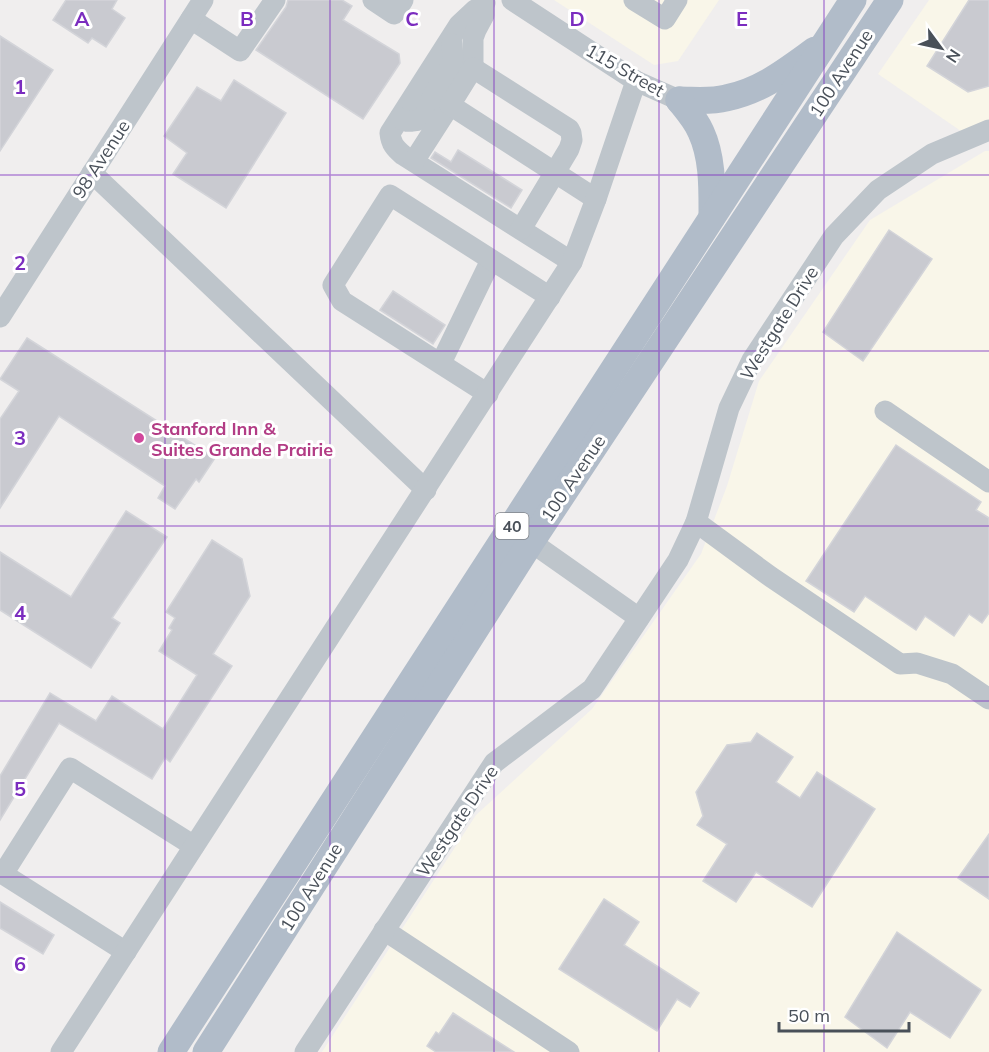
<svg xmlns="http://www.w3.org/2000/svg" width="989" height="1052" font-family="Mulish,sans-serif">
<style>
.commercial{fill:#f9f6e9}
.building{fill:#c9cad0;stroke:#d3d4d9;stroke-width:1.5}
.lines{fill:none;stroke-linecap:round;stroke-linejoin:round}
.minor{stroke:#bec5cb;stroke-width:21}
.major{stroke:#b1bcc9;stroke-width:27}
.grid{fill:none;stroke:#7b2cbf;stroke-width:1.5;stroke-opacity:0.55}
.hotel-dot{fill:#d1479c;stroke:#fff;stroke-width:2}
.labels{text-anchor:middle;dominant-baseline:central;stroke-width:6;stroke-linejoin:round;paint-order:stroke}
.shield{fill:#fff;stroke:#80848b;stroke-width:1.5}
.shield-label{font-size:16px;font-weight:bold;fill:#495059}
.street-label{font-size:18px;fill:#495059;stroke:#fff}
.hotel-label{font-size:18px;font-weight:bold;fill:#b23c85;stroke:#fff;text-anchor:start}
.grid-label{font-size:20px;text-anchor:middle;font-weight:bold;fill:#7b2cbf;stroke:#fff;stroke-width:6;stroke-linejoin:round;paint-order:stroke}
</style>
<rect width="100%" height="100%" fill="#f0eeee"/>
<g class="commercial">
<polygon points="554,0 719,0 678,61 654,65"/>
<polygon points="929,0 989,0 989,130 971,138 878,74"/>
<polygon points="985,151 989,151 989,1052 322,1052 476,815 592,709 701,554 727,486 759,381 870,220"/>
</g>
<g class="building">
<polygon points="66,0 117,0 112,9 125,18 106,47 92,38 88,43 53,20"/>
<polygon points="288,0 342,0 352,6 343,20 399,54 400,63 363,119 256,50 286,7"/>
<polygon points="969,0 989,0 989,86 968,92 927,66"/>
<polygon points="0,36 53,70 0,151"/>
<polygon points="234,80 286,113 226,208 173,174 187,153 164,136 197,87 221,101"/>
<polygon points="458,150 522,190 511,208 431,158 435,152 451,162"/>
<polygon points="889,230 932,259 863,361 823,332"/>
<polygon points="393,291 445,325 433,344 380,310"/>
<polygon points="27,338 215,458 199,482 196,479 175,509 158,498 165,486 59,416 0,508 0,419 19,391 0,379"/>
<polygon points="896,445 981,502 976,510 989,518 989,613 982,623 969,614 954,636 925,616 916,630 865,596 854,612 806,581"/>
<polygon points="126,511 167,537 112,618 120,623 91,668 0,610 0,552 71,597"/>
<polygon points="212,540 242,559 250,596 213,654 232,666 170,762 165,758 152,779 59,723 0,820 0,776 50,693 96,721 112,696 163,729 197,675 159,651 172,630 169,628 175,618 166,612"/>
<polygon points="757,733 793,757 776,782 800,798 817,772 875,809 812,907 756,872 736,902 703,881 727,844 697,825 703,816 696,792 727,745 751,742"/>
<polygon points="989,834 989,899 958,878"/>
<polygon points="604,899 639,922 624,945 699,993 690,1007 677,999 657,1031 559,969"/>
<polygon points="0,902 54,935 43,954 0,928"/>
<polygon points="897,932 981,990 950,1038 910,1012 887,1048 845,1017"/>
<polygon points="453,1013 514,1052 436,1052 427,1046 436,1032 439,1034"/>
</g>
<g class="lines">
<g class="minor">
<polyline points="373,0 394,14 403,0"/>
<polyline points="512,0 636,81 679,100"/>
<polyline points="634,0 665,19 677,0"/>
<path d="M484 5 475 10 459 25 390 133C391 144 395 148 403 155L572 262"/>
<polyline points="191,19 240,51 275,0"/>
<polyline points="461,65 473,68 473,38 476,30 484,15 484,5 485,3"/>
<path d="M400 118C404 121 408 122 413 121 429 120 428 102 435 92 439 85 450 70 452 63 454 58 452 49 452 44"/>
<polyline points="414,161 450,105"/>
<polyline points="92,173 426,490"/>
<polyline points="521,229 569,149 572,140 571,133 569,129 473,68 450,105 596,199"/>
<polyline points="0,317 203,0"/>
<polyline points="441,363 491,260"/>
<polyline points="488,394 342,301 333,285 390,195 550,297"/>
<polyline points="885,411 989,482"/>
<polyline points="696,522 771,577 900,664 917,663 952,674 989,699"/>
<polyline points="531,542 639,618"/>
<polyline points="384,930 569,1052"/>
<polyline points="126,952 3,874 70,768 194,846"/>
<polyline points="61,1052 572,262 596,199 636,81"/>
<polyline points="305,1052 494,763 592,689 678,560 696,522 729,408 752,360 834,236 878,190 932,154 989,130"/>
</g>
<g class="major">
<path d="M679 100C694 100 711 102 726 98 761 91 786 71 815 50"/>
<path d="M679 100C687 110 696 120 701 132 713 158 712 189 712 217"/>
<polyline points="171,1052 853,0"/>
<polyline points="206,1052 531,542 890,0"/>
</g>
</g>
<path class="grid" d="M165 0V1052M330 0V1052M494 0V1052M659 0V1052M824 0V1052M0 175H989M0 351H989M0 526H989M0 701H989M0 877H989"/>
<circle class="hotel-dot" cx="139" cy="438" r="6"/>
<g class="labels">
<rect class="shield" x="495.5" y="513" width="33" height="26" rx="4.5"/>
<g class="shield-label">
<text x="512" y="526">40</text>
</g>
<g class="street-label">
<text transform="translate(625 70) rotate(30)">115 Street</text>
<text transform="translate(841 73) rotate(-57)">100 Avenue</text>
<text transform="translate(101 159) rotate(-57)">98 Avenue</text>
<text transform="translate(779 323) rotate(-58)">Westgate Drive</text>
<text transform="translate(573 478) rotate(-56)">100 Avenue</text>
<text transform="translate(457 821) rotate(-56)">Westgate Drive</text>
<text transform="translate(311 887) rotate(-58)">100 Avenue</text>
</g>
<g class="hotel-label">
<text x="151" y="428">Stanford Inn &amp;<tspan x="151" dy="21">Suites Grande Prairie</tspan></text>
</g>
</g>
<g class="grid-label">
<text x="82" y="26">A</text>
<text x="247" y="26">B</text>
<text x="412" y="26">C</text>
<text x="577" y="26">D</text>
<text x="742" y="26">E</text>
<text x="20" y="94">1</text>
<text x="20" y="270">2</text>
<text x="20" y="445">3</text>
<text x="20" y="620">4</text>
<text x="20" y="796">5</text>
<text x="20" y="971">6</text>
</g>
<g transform="translate(941 48) rotate(123)" stroke="#ffffff" stroke-width="4.5" paint-order="stroke">
<path d="M0-4.5L10 22L0 15L-10 22Z" fill="#495059"/>
<text y="-9" font-size="16" font-weight="bold" text-anchor="middle" fill="#495059">N</text>
</g>
<path d="M779 1022v9h130v-9" fill="none" stroke="#495059" stroke-width="3"/>
<text x="788" y="1022" font-size="18" fill="#495059" stroke="#ffffff" stroke-width="4.5" paint-order="stroke">50 m</text>
</svg>
